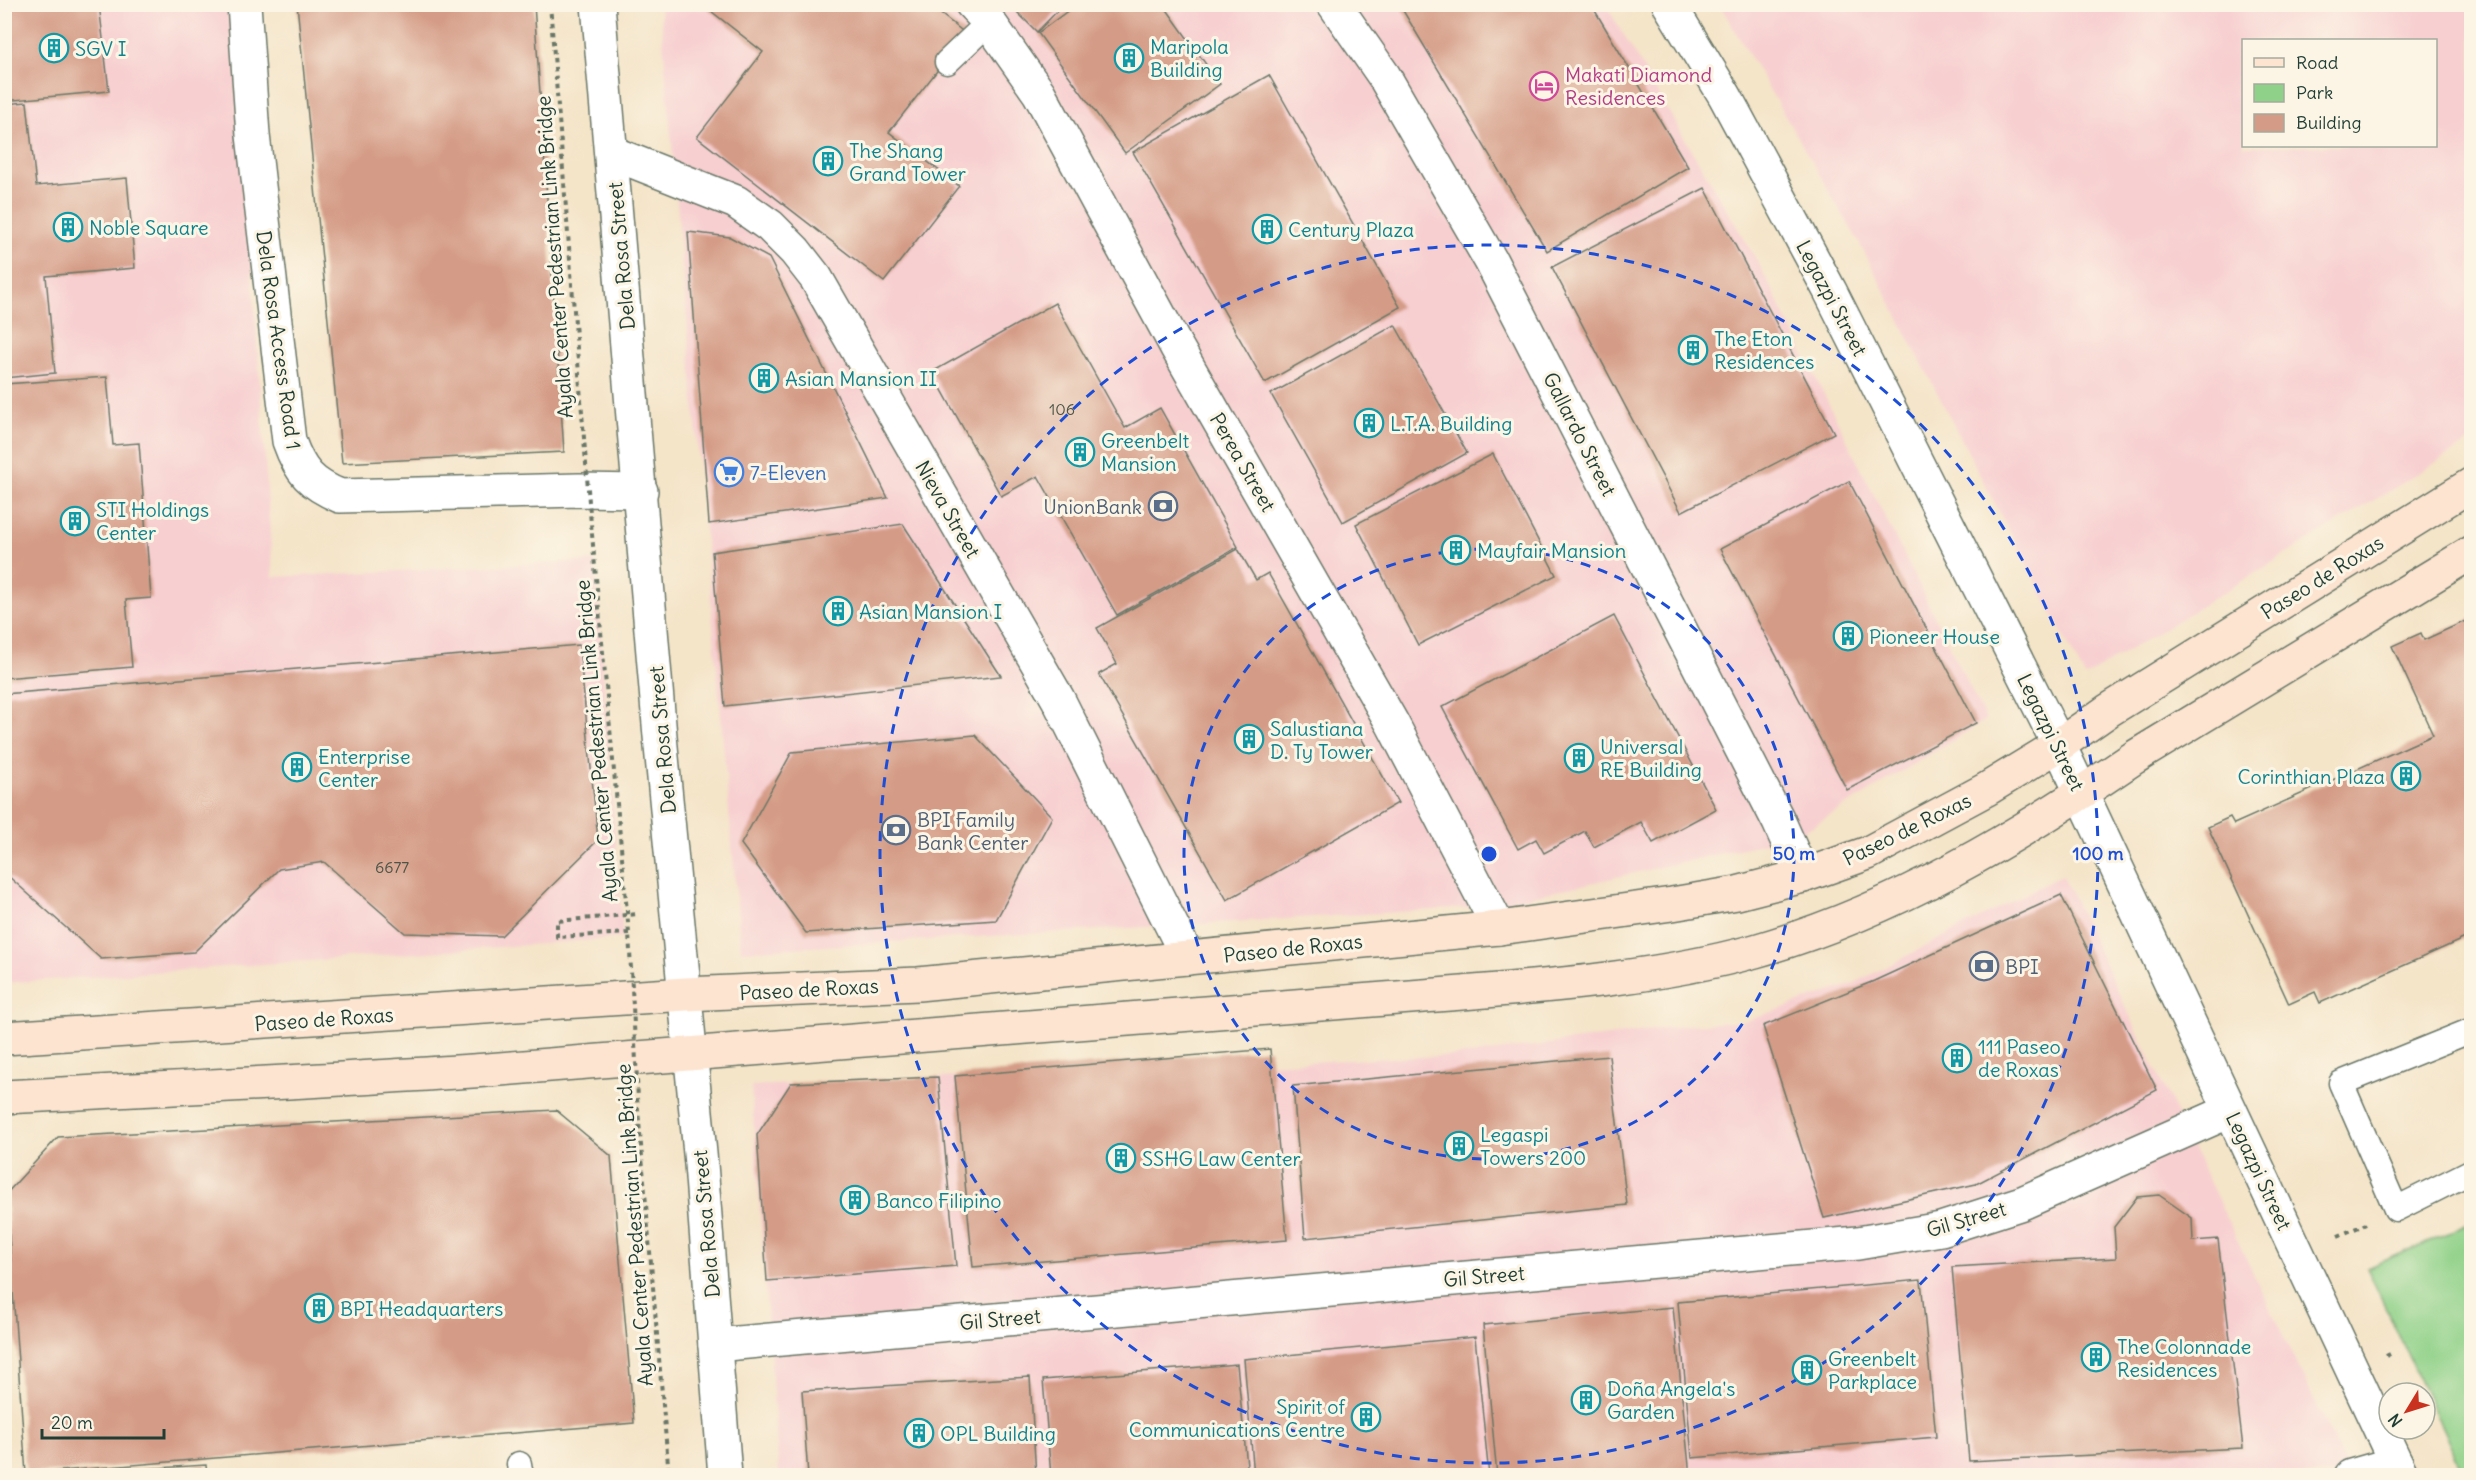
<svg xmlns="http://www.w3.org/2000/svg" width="2476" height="1480" font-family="Delius,sans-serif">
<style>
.built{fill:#f7cfd0;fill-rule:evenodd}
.green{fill:#90d189;stroke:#58875e;stroke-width:1.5}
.building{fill:#d49b86}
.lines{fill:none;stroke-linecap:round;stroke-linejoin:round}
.service-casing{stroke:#6a7768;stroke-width:27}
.minor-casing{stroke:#6a7768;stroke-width:36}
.tertiary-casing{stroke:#6a7768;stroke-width:36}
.secondary-casing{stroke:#6a7768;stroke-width:36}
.path{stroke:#6a7768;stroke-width:4;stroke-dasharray:4.5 4.5;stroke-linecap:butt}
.service{stroke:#fff;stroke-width:24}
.minor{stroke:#fff;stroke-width:33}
.tertiary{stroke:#fff;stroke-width:33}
.secondary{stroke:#fde4d0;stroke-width:33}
.path-bridge{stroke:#6a7768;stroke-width:4;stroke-dasharray:4.5 4.5;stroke-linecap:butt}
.ring{fill:none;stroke:#1d4ed8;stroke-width:3;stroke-dasharray:10 8}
.labels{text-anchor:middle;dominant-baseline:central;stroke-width:6;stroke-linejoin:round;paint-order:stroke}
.number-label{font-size:16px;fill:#4c5448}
.culture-label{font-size:20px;fill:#0d838f;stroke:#fcf5e5;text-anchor:start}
.hotel-label{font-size:20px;fill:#b23c85;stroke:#fcf5e5;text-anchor:start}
.street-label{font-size:20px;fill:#1f3d34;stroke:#fcf5e5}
.shop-label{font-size:20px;fill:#366cbe;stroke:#fcf5e5;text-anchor:start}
.service-label{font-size:20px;fill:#4e5e75;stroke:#fcf5e5;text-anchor:start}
.centre{fill:#1d4ed8;stroke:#fcf5e5;stroke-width:3}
.ring-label{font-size:18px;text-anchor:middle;font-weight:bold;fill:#1d4ed8;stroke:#fcf5e5;stroke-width:6;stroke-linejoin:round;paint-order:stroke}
</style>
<rect width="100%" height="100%" fill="#fcf5e5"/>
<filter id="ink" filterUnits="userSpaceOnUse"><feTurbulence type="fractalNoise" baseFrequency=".0167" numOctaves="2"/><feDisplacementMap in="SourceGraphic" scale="12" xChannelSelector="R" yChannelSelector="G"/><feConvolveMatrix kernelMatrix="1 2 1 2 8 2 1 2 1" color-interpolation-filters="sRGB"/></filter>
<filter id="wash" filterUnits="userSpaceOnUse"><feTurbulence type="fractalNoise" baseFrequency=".008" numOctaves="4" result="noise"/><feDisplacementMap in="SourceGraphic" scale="24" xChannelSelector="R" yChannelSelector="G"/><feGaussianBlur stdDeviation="1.35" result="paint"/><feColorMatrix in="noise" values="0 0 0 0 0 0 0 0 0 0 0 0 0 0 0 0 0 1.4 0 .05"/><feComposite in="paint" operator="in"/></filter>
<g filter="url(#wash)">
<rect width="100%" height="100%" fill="#f4e4c8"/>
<g class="built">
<polygon points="5,5 234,5 273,577 595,561 623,938 5,983"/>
<polygon points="660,5 1606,5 1760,266 1986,720 1796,836 1485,907 741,951"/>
<path d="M1720 5H2471V441L2085 677 1859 242ZM2244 40H2436V146H2244Z"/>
<polygon points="2062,875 2350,1475 779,1475 751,1086 1468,1055 1689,1025 1746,1021 1853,984"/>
</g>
<polygon class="green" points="2471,1223 2472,1475 2465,1476 2367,1268"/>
<g id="blocks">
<g class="building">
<polygon points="4,4 99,4 109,91 4,101"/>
<polygon points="297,4 534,4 564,452 342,463"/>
<polygon points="702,4 928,4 966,34 889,132 959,186 884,282 697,137 763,52"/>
<polygon points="1009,4 1064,4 1037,32"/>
<polygon points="1077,4 1163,4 1220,84 1125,153 1038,33"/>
<polygon points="1399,4 1591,4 1688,167 1547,251"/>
<polygon points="1269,75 1400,307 1265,383 1133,152"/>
<polygon points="27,102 36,186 127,178 135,268 46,276 55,373 4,378 4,104"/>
<polygon points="1705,188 1834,433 1681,512 1552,267"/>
<polygon points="688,232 730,237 769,258 888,498 709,524"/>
<polygon points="1055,303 1125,428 1160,408 1238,547 1117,615 1038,476 1001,496 932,372"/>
<polygon points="1395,325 1467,453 1343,522 1271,394"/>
<polygon points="107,377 113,445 139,443 151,598 126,600 132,667 4,678 4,384"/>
<polygon points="1493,454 1556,575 1418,645 1356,524"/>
<polygon points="1849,481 1976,723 1847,790 1720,549"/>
<polygon points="903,524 1001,676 725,706 712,552"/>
<polygon points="1238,549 1256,580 1268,573 1398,803 1227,900 1099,674 1117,664 1097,628"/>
<polygon points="1614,616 1716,809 1653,843 1641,822 1594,847 1585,831 1544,853 1536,839 1518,849 1442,707"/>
<polygon points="2472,618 2472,935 2320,1003 2315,992 2289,1004 2208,827 2230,817 2234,824 2433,735 2392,646 2421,633 2424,640"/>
<polygon points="579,645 598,840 501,936 405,933 324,862 279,869 194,952 101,959 7,875 4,846 4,694"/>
<polygon points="975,735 1052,817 996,920 806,933 741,844 792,752"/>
<polygon points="2061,895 2157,1090 1976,1184 1824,1218 1763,1026 1874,981"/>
<polygon points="1270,1049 1287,1240 973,1267 955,1076"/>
<polygon points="1609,1056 1627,1205 1305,1238 1293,1086"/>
<polygon points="938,1077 956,1266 767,1281 757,1135 791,1083"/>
<polygon points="556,1110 611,1156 634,1423 26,1474 6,1194 58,1137"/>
<polygon points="2159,1195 2192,1218 2193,1241 2218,1239 2243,1448 1969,1461 1952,1267 2116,1258 2114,1227 2137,1197"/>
<polygon points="1921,1280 1936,1437 1692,1458 1678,1302"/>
<polygon points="1673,1307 1690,1476 1497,1476 1483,1325"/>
<polygon points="1475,1337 1489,1476 1254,1476 1244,1359"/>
<polygon points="1237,1364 1248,1476 1051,1476 1043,1380"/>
<polygon points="1030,1377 1036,1476 808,1476 802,1391"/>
<polygon points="206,1465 207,1476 60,1476 60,1474"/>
</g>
</g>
</g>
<g filter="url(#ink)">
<use href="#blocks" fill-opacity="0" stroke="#6a7768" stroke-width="1.5"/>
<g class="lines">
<g class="service-casing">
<g id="service">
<polyline points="947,62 989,22"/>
<polyline points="2472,1030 2341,1083 2396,1209 2472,1171"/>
<polyline points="519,1464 521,1476"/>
</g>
</g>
<g class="minor-casing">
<g id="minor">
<path d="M244 4 253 135 289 441C300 472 311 484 340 496L579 490 641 491"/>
<polyline points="972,4 989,22 1039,93 1176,346 1392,723 1499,928"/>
<polyline points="1334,4 1384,76 1491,261 1779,822 1803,876"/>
<polyline points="612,153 736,202 770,226 795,251 816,278 1058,699 1188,958"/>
<polyline points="715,1345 1858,1243 1941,1229 2022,1203 2230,1111"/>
<polyline points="2351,1476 2396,1463"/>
</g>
</g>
<g class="tertiary-casing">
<g id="tertiary">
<polyline points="598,4 660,736 701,1164 725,1476"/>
<polyline points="1669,4 1725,96 1830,291 2059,745 2402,1476"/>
</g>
</g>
<g class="secondary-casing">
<g id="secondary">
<polyline points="4,1038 686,994 918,984 1499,928 1672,904 1737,893 1803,876 1868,853 1987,789 2059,745 2109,710 2472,484"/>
<path d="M4 1097C165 1088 326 1081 487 1070 714 1054 940 1035 1166 1016 1265 1008 1363 1001 1462 993 1560 985 1660 977 1755 951 1893 912 2018 837 2135 757L2472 552"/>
</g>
</g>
<g class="path">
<polyline points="629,933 557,937 557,921 639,914"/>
<polyline points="637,1098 669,1476"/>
<polyline points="2338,1236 2366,1224"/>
<polyline points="2386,1356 2394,1352"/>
</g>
<use href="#service" class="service"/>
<use href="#minor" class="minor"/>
<use href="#tertiary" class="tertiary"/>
<use href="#secondary" class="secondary"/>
<polyline class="path-bridge" points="550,4 589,502 629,933 638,1098"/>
</g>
</g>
<g class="ring">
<circle cx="1489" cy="854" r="305"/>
<circle cx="1489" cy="854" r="609"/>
</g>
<defs>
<g id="building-ring" transform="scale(1.5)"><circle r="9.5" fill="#fcf5e5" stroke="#0f9aa8" stroke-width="1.5"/><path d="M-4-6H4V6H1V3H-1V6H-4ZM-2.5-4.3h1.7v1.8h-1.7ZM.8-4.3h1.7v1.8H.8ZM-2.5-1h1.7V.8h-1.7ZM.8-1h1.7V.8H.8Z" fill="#0f9aa8"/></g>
<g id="hotel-ring" transform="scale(1.5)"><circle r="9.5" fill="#fcf5e5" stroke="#d1479c" stroke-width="1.5"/><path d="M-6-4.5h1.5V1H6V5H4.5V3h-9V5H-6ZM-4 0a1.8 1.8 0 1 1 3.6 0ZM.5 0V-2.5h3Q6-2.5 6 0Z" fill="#d1479c"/></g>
<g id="supermarket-ring" transform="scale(1.5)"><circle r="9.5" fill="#fcf5e5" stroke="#3f7fe0" stroke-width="1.5"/><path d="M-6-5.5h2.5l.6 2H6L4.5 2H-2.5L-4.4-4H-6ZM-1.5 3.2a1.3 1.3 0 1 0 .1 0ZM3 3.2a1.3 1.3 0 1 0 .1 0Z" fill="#3f7fe0"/></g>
<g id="bank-ring" transform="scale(1.5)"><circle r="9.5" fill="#fcf5e5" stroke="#5c6f8a" stroke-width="1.5"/><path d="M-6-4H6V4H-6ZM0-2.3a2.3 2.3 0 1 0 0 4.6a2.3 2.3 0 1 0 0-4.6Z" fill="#5c6f8a"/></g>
</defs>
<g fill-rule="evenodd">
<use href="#building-ring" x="54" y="48"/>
<use href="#building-ring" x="1129" y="58"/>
<use href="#hotel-ring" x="1544" y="86"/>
<use href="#building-ring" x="828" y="161"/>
<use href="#building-ring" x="68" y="227"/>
<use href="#building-ring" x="1267" y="229"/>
<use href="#building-ring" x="1693" y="350"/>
<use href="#building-ring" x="764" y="378"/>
<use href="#building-ring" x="1369" y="423"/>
<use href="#building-ring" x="1080" y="452"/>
<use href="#supermarket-ring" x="729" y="472"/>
<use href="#bank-ring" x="1163" y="506"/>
<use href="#building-ring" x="75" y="521"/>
<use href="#building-ring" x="1456" y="550"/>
<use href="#building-ring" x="838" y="611"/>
<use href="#building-ring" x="1848" y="636"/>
<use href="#building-ring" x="1249" y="739"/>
<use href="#building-ring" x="1579" y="758"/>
<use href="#building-ring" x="297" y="767"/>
<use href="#building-ring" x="2406" y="776"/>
<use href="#bank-ring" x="896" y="830"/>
<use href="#bank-ring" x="1984" y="966"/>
<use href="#building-ring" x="1957" y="1058"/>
<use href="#building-ring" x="1459" y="1146"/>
<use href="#building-ring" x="1121" y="1158"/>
<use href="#building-ring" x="855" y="1200"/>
<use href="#building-ring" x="319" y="1308"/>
<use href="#building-ring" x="2096" y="1357"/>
<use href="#building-ring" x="1807" y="1370"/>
<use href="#building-ring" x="1586" y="1400"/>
<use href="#building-ring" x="1366" y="1417"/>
<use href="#building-ring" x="919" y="1433"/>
</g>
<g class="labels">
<g class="number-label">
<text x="1062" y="409">106</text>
<text x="392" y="867">6677</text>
</g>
<g class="culture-label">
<text x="1150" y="46">Maripola<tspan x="1150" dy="23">Building</tspan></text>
<text x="75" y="48">SGV I</text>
<text x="849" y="150">The Shang<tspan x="849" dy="23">Grand Tower</tspan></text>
<text x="89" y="227">Noble Square</text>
<text x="1288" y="229">Century Plaza</text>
<text x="1714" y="338">The Eton<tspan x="1714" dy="23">Residences</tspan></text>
<text x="785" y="378">Asian Mansion II</text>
<text x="1390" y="423">L.T.A. Building</text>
<text x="1101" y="440">Greenbelt<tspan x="1101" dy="23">Mansion</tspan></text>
<text x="96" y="509">STI Holdings<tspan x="96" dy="23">Center</tspan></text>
<text x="1477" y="550">Mayfair Mansion</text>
<text x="859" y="611">Asian Mansion I</text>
<text x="1869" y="636">Pioneer House</text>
<text x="1270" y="728">Salustiana<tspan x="1270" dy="23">D. Ty Tower</tspan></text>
<text x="1600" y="746">Universal<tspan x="1600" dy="23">RE Building</tspan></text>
<text x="318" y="756">Enterprise<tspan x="318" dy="23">Center</tspan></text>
<text x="2385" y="776" text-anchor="end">Corinthian Plaza</text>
<text x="1978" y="1046">111 Paseo<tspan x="1978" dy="23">de Roxas</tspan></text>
<text x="1480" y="1134">Legaspi<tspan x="1480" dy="23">Towers 200</tspan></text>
<text x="1142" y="1158">SSHG Law Center</text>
<text x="876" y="1200">Banco Filipino</text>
<text x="340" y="1308">BPI Headquarters</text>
<text x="2117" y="1346">The Colonnade<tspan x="2117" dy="23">Residences</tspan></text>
<text x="1828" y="1358">Greenbelt<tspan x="1828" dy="23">Parkplace</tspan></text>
<text x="1607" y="1388">Doña Angela's<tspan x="1607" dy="23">Garden</tspan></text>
<text x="1345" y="1406" text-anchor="end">Spirit of<tspan x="1345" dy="23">Communications Centre</tspan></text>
<text x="940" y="1433">OPL Building</text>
</g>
<g class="hotel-label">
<text x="1565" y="74">Makati Diamond<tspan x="1565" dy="23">Residences</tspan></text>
</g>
<g class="street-label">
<text transform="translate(621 256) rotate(-95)">Dela Rosa Street</text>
<text transform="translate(554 257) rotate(-94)">Ayala Center Pedestrian Link Bridge</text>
<text transform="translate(1832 298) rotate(62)">Legazpi Street</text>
<text transform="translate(279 340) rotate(82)">Dela Rosa Access Road 1</text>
<text transform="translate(1580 434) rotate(63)">Gallardo Street</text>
<text transform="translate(1243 462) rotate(60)">Perea Street</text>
<text transform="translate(948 509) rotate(60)">Nieva Street</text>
<text transform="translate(2322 577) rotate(-32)">Paseo de Roxas</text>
<text transform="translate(2051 732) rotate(64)">Legazpi Street</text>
<text transform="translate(662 740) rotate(-95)">Dela Rosa Street</text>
<text transform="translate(596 741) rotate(-95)">Ayala Center Pedestrian Link Bridge</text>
<text transform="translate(1907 829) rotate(-26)">Paseo de Roxas</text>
<text transform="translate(1293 948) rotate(-6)">Paseo de Roxas</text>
<text transform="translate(809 989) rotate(-3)">Paseo de Roxas</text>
<text transform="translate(324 1019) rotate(-4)">Paseo de Roxas</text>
<text transform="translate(2259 1171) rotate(65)">Legazpi Street</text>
<text transform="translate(1966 1219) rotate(-16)">Gil Street</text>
<text transform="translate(706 1224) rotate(-95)">Dela Rosa Street</text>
<text transform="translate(634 1225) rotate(-94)">Ayala Center Pedestrian Link Bridge</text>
<text transform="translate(1484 1276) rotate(-5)">Gil Street</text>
<text transform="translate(1000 1319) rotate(-5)">Gil Street</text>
</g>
<g class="shop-label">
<text x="750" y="472">7-Eleven</text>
</g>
<g class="service-label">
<text x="1142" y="506" text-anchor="end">UnionBank</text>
<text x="917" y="819">BPI Family<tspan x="917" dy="23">Bank Center</tspan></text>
<text x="2005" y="966">BPI</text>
</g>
</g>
<circle cx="1489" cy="854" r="9" class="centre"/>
<g class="ring-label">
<text x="1794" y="860">50 m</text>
<text x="2098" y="860">100 m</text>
</g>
<rect width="2476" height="1480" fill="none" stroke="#fcf5e5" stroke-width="24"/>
<rect x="2242" y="39" width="195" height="108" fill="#fcf5e5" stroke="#a4ab9e" stroke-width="1.5"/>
<rect x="2254" y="58" width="30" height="9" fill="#fde4d0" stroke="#a4ab9e" stroke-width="1.5"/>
<text x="2296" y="69" font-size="18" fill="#1f3d34">Road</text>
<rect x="2254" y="84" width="30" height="18" fill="#90d189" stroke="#a4ab9e" stroke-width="1.5"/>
<text x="2296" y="99" font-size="18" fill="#1f3d34">Park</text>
<rect x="2254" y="114" width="30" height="18" fill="#d49b86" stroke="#a4ab9e" stroke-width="1.5"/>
<text x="2296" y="129" font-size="18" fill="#1f3d34">Building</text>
<g transform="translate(2407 1411) rotate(232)"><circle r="28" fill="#fcf5e5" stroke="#a4ab9e" stroke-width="1.5"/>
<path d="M0-4.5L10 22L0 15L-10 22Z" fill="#c8321e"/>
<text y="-9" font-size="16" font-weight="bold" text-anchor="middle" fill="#1f3d34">N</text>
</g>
<path d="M42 1429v9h122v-9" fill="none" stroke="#1f3d34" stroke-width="3"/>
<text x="51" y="1429" font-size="18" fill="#1f3d34" stroke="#fcf5e5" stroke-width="4.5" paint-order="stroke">20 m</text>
</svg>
